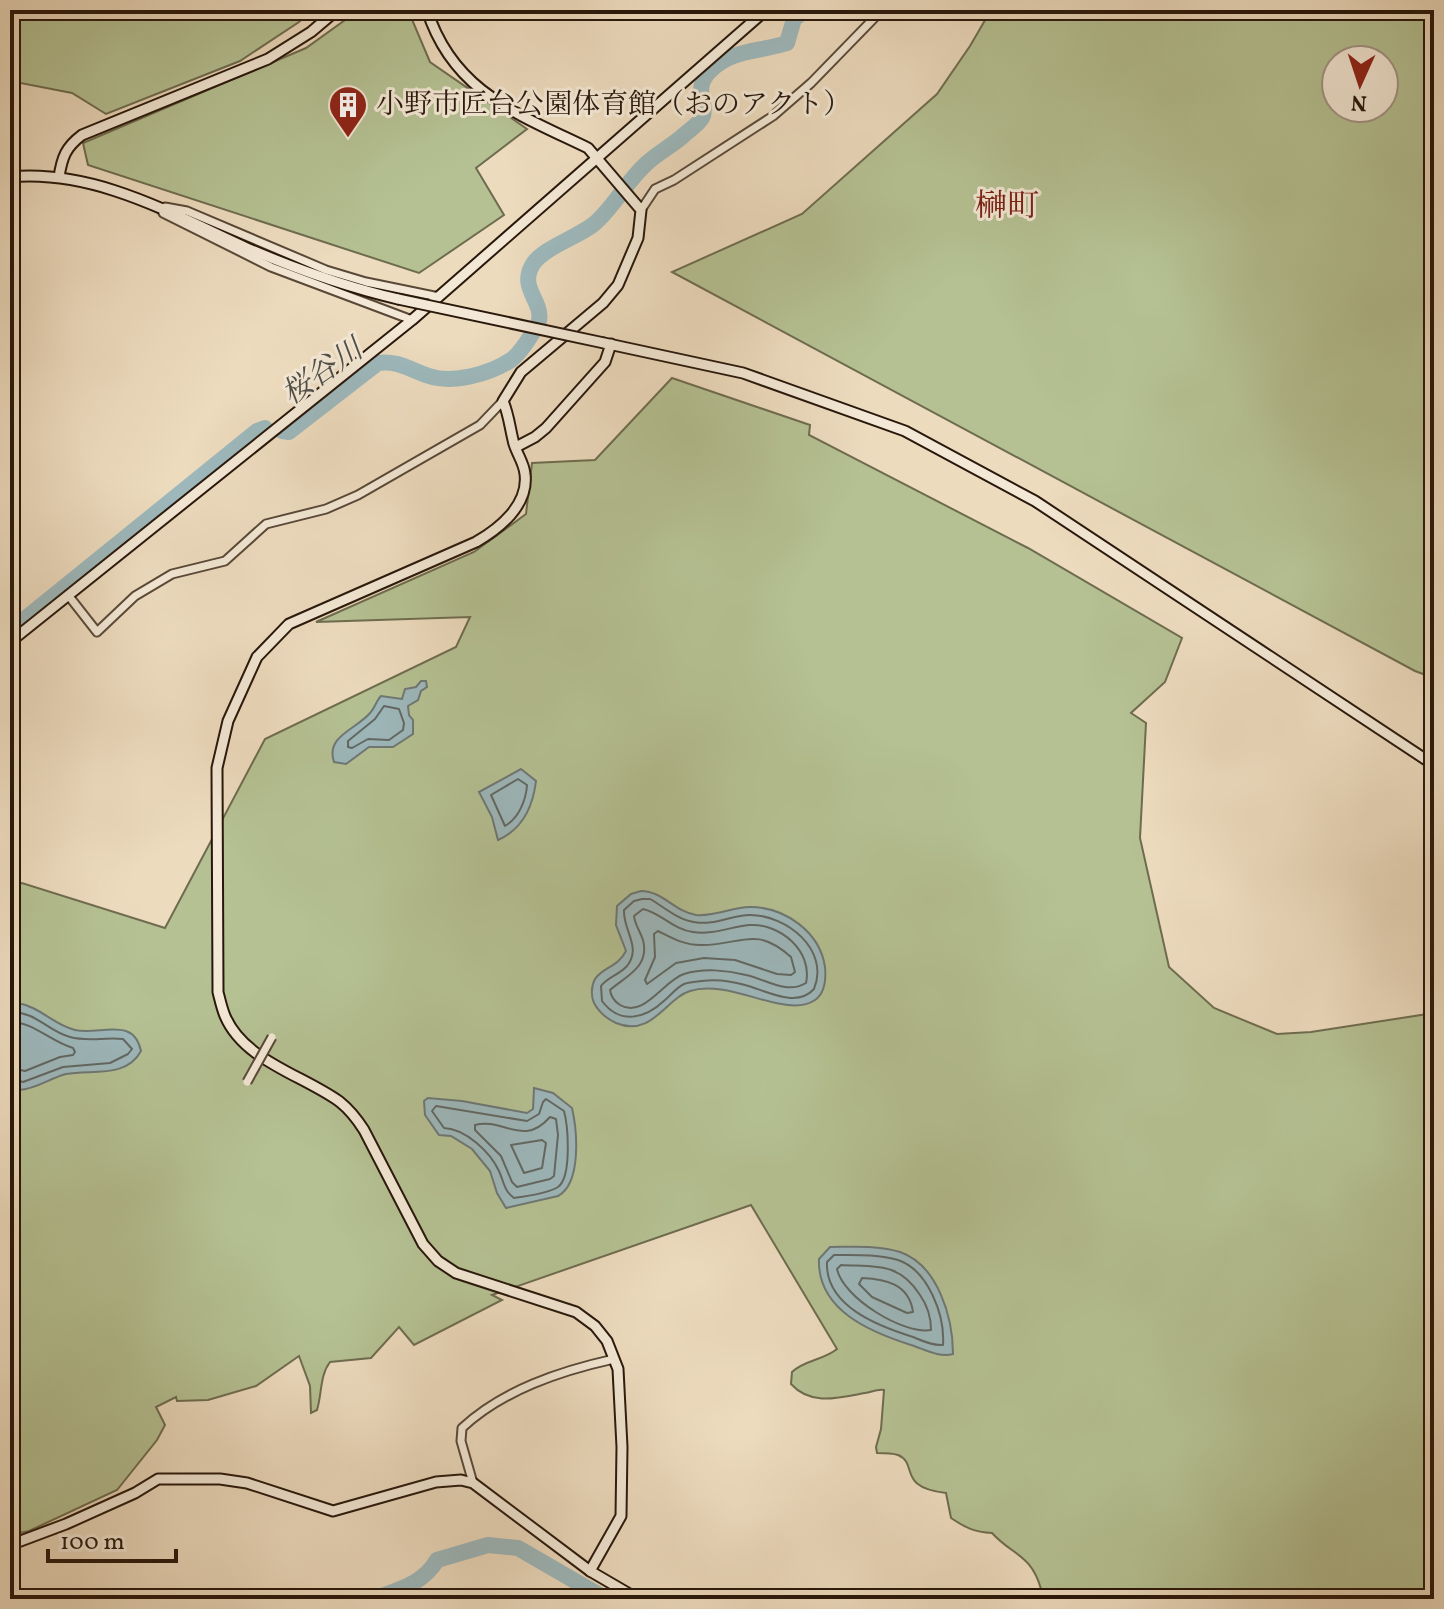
<svg xmlns="http://www.w3.org/2000/svg" width="1444" height="1609" font-family="Vollkorn,'Noto Serif JP',serif">
<style>
.green{fill:#b5c193;stroke:#6e6c4f;stroke-width:2;fill-rule:evenodd}
.water{fill:#9db8bc;stroke:#6e7875;stroke-width:2}
.lines{fill:none;stroke-linecap:round;stroke-linejoin:round}
.shore{stroke:#626864;stroke-width:2}
.river{stroke:#9db8bc;stroke-width:16}
.street-casing{stroke:#594838;stroke-width:11}
.secondary-casing{stroke:#28170b;stroke-width:13}
.street{stroke:#f3e8d5;stroke-width:7}
.secondary{stroke:#f3e8d5;stroke-width:9}
.street-bridge-casing{stroke:#594838;stroke-width:11;stroke-linecap:butt}
.secondary-bridge-casing{stroke:#28170b;stroke-width:13;stroke-linecap:butt}
.street-bridge{stroke:#f3e8d5;stroke-width:7}
.secondary-bridge{stroke:#f3e8d5;stroke-width:9}
.labels{text-anchor:middle;dominant-baseline:central;stroke-width:6;stroke-linejoin:round;paint-order:stroke}
.poi-label{font-size:28px;fill:#28170b;stroke:#f3e8d5;text-anchor:start}
.water-label{font-size:30px;font-style:italic;fill:#514f49;stroke:#f3e8d5}
.quarter-label{font-size:32px;fill:#7a1f14;stroke:#f3e8d5}
</style>
<rect width="100%" height="100%" fill="#eddbbe"/>
<filter id="stains"><feTurbulence type="fractalNoise" baseFrequency=".0025" numOctaves="4"/><feColorMatrix values="0 0 0 0 .2 0 0 0 0 .09 0 0 0 0 .02 0 0 0 .5 -.17"/></filter>
<radialGradient id="worn" r=".72"><stop offset=".6" stop-color="#630" stop-opacity="0"/><stop offset="1" stop-color="#630" stop-opacity=".3"/></radialGradient>
<g class="green">
<polygon points="10,10 312,10 299,22 240,61 106,114 72,93 10,81"/>
<polygon points="359,10 408,10 430,62 527,129 476,168 504,215 419,273 88,165 83,143 306,48"/>
<path d="M991 10H1434V678L1415 671 672 272 802 214 937 94 970 46ZM1384 60V108H1336V60Z"/>
<path d="M672 378 810 425 809 435 1028 548 1182 638 1165 682 1131 713 1146 723 1140 838 1169 967 1214 1008 1277 1034 1311 1032 1434 1013V1599H1128C1100 1587 1076 1589 1046 1592L1041 1589C1031 1554 1013 1556 992 1533 974 1532 966 1528 951 1518L946 1493C896 1487 919 1464 898 1455 892 1453 883 1453 877 1453L876 1447 881 1429 884 1390C876 1389 872 1392 865 1393 838 1398 811 1406 791 1384L792 1372C804 1360 824 1360 837 1349L751 1205 492 1295 502 1300 414 1345 399 1327 371 1358 330 1362C320 1375 322 1393 317 1410L311 1413 310 1386 299 1356 256 1386 208 1400 177 1401 176 1397 156 1407 165 1425 157 1440 117 1490 29 1531 10 1535V887L22 883 165 928 265 739 456 647 470 617 316 622 474 552 526 514 532 463 595 460Z"/>
</g>
<g class="water">
<path d="M421 681H426L427 687 421 691 418 700 408 706 409 715 413 720V734L393 747H369L346 764 334 762C325 736 357 729 370 713 375 708 376 701 381 696L402 699 405 689 416 687Z"/>
<path d="M521 769 536 781C533 806 523 829 498 840L492 817 479 792Z"/>
<path d="M641 891C663 891 675 912 696 915 715 917 732 907 750 907 785 907 820 932 825 967 826 978 825 993 815 1000 786 1020 730 978 690 991 666 998 652 1038 616 1023 607 1019 599 1012 594 1003 591 997 591 986 595 979 603 967 618 967 626 951L616 925 617 906 631 894Z"/>
<path d="M18 1003C40 1007 54 1025 75 1030 92 1034 110 1026 126 1031 135 1034 139 1042 141 1051 126 1079 91 1069 66 1074 50 1078 37 1089 19 1090L10 1081V1005Z"/>
<path d="M534 1088 553 1093 572 1108C577 1130 582 1183 558 1196L506 1208 497 1193 490 1171 472 1149 451 1136 439 1135 425 1115 424 1101 428 1098 462 1101 527 1113 533 1109Z"/>
<path d="M830 1247C852 1247 879 1245 900 1252 938 1265 953 1318 953 1354 939 1358 924 1349 911 1345 870 1332 817 1310 819 1259Z"/>
</g>
<g class="lines">
<g class="shore">
<polygon points="384,706 399,709 404,723 403,730 389,740 368,739 352,748 348,747 348,741 375,719"/>
<path d="M518 779 527 785C526 800 519 818 505 826L491 795Z"/>
<path d="M642 899H650C664 907 678 920 694 922 714 926 731 915 750 915 787 915 830 950 814 989 796 1009 765 990 745 985 731 981 716 979 702 981 696 982 689 982 684 984 676 988 671 995 665 1000 645 1019 620 1025 602 1001L601 986C608 977 619 975 627 966 642 947 623 931 624 910L634 901Z"/>
<path d="M643 909C661 913 674 930 693 932 713 935 730 927 749 925 780 923 813 951 806 983 786 995 766 979 746 975 727 970 703 968 684 974 664 980 644 1019 620 1005 614 1001 611 997 610 990 626 976 650 967 643 940 640 931 635 925 634 916Z"/>
<path d="M658 931C672 938 684 945 700 945 741 946 754 924 791 957L795 972 791 975 777 974 735 960 704 958 676 963 647 984 645 980 655 957 654 934Z"/>
<path d="M10 1012C35 1011 48 1031 70 1037 88 1042 104 1037 123 1039L132 1049 128 1054 110 1063 63 1067 23 1082 10 1078"/>
<path d="M10 1022C32 1021 51 1042 73 1048L75 1052 73 1055 60 1057 25 1071 10 1068"/>
<path d="M546 1099 564 1111C568 1126 572 1177 558 1187 547 1194 526 1196 514 1198 504 1191 504 1182 499 1171 490 1152 466 1129 444 1128L432 1111 436 1106 527 1121 539 1114 543 1102Z"/>
<path d="M550 1117 556 1119 558 1135 554 1176 550 1179 517 1187 512 1182 501 1156 475 1130V1125C503 1117 523 1148 550 1117Z"/>
<polygon points="542,1140 546,1143 542,1168 524,1173 511,1145"/>
<path d="M834 1255C854 1255 879 1254 898 1260 928 1270 945 1315 943 1345 933 1346 923 1341 913 1337 878 1326 825 1306 827 1262Z"/>
<path d="M841 1265C876 1267 899 1262 920 1295 927 1305 931 1317 931 1330 904 1335 843 1298 837 1269Z"/>
<path d="M862 1278C886 1279 909 1284 913 1312L907 1313 872 1297 859 1284Z"/>
</g>
<g class="river">
<path d="M282 431 289 432 378 363C397 360 411 370 429 376 453 384 490 374 511 360 519 354 525 345 530 337 533 332 538 326 539 321 543 300 518 288 533 264 543 248 578 237 594 224 614 207 626 182 646 164 657 153 672 146 684 135 689 130 699 124 702 118 709 105 692 90 709 72 730 49 760 52 787 43L794 19 805 10"/>
<polyline points="10,631 257,431 265,428"/>
<path d="M374 1599C399 1589 423 1584 437 1560L488 1545 518 1548 606 1599"/>
</g>
<g class="street-casing">
<g id="street">
<polyline points="165,207 187,211 326,270 366,282 439,297"/>
<polyline points="641,210 655,189 674,180 773,116 811,83 882,10"/>
<polyline points="163,213 271,267 412,320"/>
<polyline points="68,595 97,632 135,596 172,574 225,561 266,524 326,509 358,495 480,425 503,401"/>
<path d="M473 1483 461 1441 462 1428C503 1390 560 1371 614 1359"/>
</g>
</g>
<g class="secondary-casing">
<g id="secondary">
<path d="M427 10C453 92 518 114 588 148L641 210 638 238 618 285 603 303 521 372 503 401C509 415 510 429 514 444 517 454 524 463 525 474 529 505 499 529 476 542L289 624 257 657 228 721 217 768 218 992C220 1000 222 1009 225 1016 244 1061 303 1075 340 1102 350 1110 357 1119 364 1130L423 1244 438 1261 456 1273 576 1312 595 1326 607 1341 618 1369 622 1447 621 1516 590 1571"/>
<path d="M10 177C95 169 172 214 247 248 296 269 346 287 398 299"/>
<path d="M59 177C62 157 66 147 82 135L268 59 311 32 337 10"/>
<polyline points="604,343 743,373 905,431 1035,501 1434,765"/>
<polyline points="516,447 535,437 546,428 605,362 611,344"/>
<polyline points="10,642 412,320 766,10"/>
<polyline points="10,1545 66,1524 135,1493 158,1479 220,1479 247,1483 333,1511 436,1482 461,1480 473,1483 590,1571 638,1599"/>
</g>
</g>
<use href="#street" class="street"/>
<use href="#secondary" class="secondary"/>
<g class="street-bridge-casing">
<polyline id="street-bridge" points="247,1082 272,1037"/>
</g>
<g class="secondary-bridge-casing">
<polyline id="secondary-bridge" points="398,299 604,343"/>
</g>
<use href="#street-bridge" class="street-bridge"/>
<use href="#secondary-bridge" class="secondary-bridge"/>
</g>
<defs>
<g id="building-pin" transform="scale(2)"><path d="M0 17L-7.5 6A9.5 9.5 0 1 1 7.5 6Z" fill="#8f2418" stroke="#f3e8d5"/><path d="M-4-6H4V6H1V3H-1V6H-4ZM-2.5-4.3h1.7v1.8h-1.7ZM.8-4.3h1.7v1.8H.8ZM-2.5-1h1.7V.8h-1.7ZM.8-1h1.7V.8H.8Z" fill="#fff"/></g>
</defs>
<g fill-rule="evenodd">
<use href="#building-pin" x="348" y="105"/>
</g>
<g class="labels">
<g class="poi-label">
<text x="376" y="105">小野市匠台公園体育館（おのアクト）</text>
</g>
<g class="water-label">
<text transform="translate(323 373) rotate(-35)">桜谷川</text>
</g>
<g class="quarter-label">
<text x="1007" y="208">榊町</text>
</g>
</g>
<rect width="1444" height="1609" fill="none" stroke="#eddbbe" stroke-width="40"/>
<rect x="12" y="12" width="1420" height="1585" fill="none" stroke="#28170b" stroke-width="4"/>
<rect x="20" y="20" width="1404" height="1569" fill="none" stroke="#28170b" stroke-width="2"/>
<g transform="translate(1360 84) rotate(183)"><circle r="38" fill="#f3e8d5" stroke="#a29484" stroke-width="2"/>
<path d="M0-6L14 30L0 20L-14 30Z" fill="#8f2418"/>
<text y="-12" font-size="22" font-weight="bold" text-anchor="middle" fill="#28170b">N</text>
</g>
<path d="M48 1549v12h128v-12" fill="none" stroke="#28170b" stroke-width="4"/>
<text x="60" y="1549" font-size="24" fill="#28170b" stroke="#f3e8d5" stroke-width="6" paint-order="stroke">100 m</text>
<rect width="100%" height="100%" filter="url(#stains)"/>
<rect width="100%" height="100%" fill="url(#worn)"/>
</svg>
